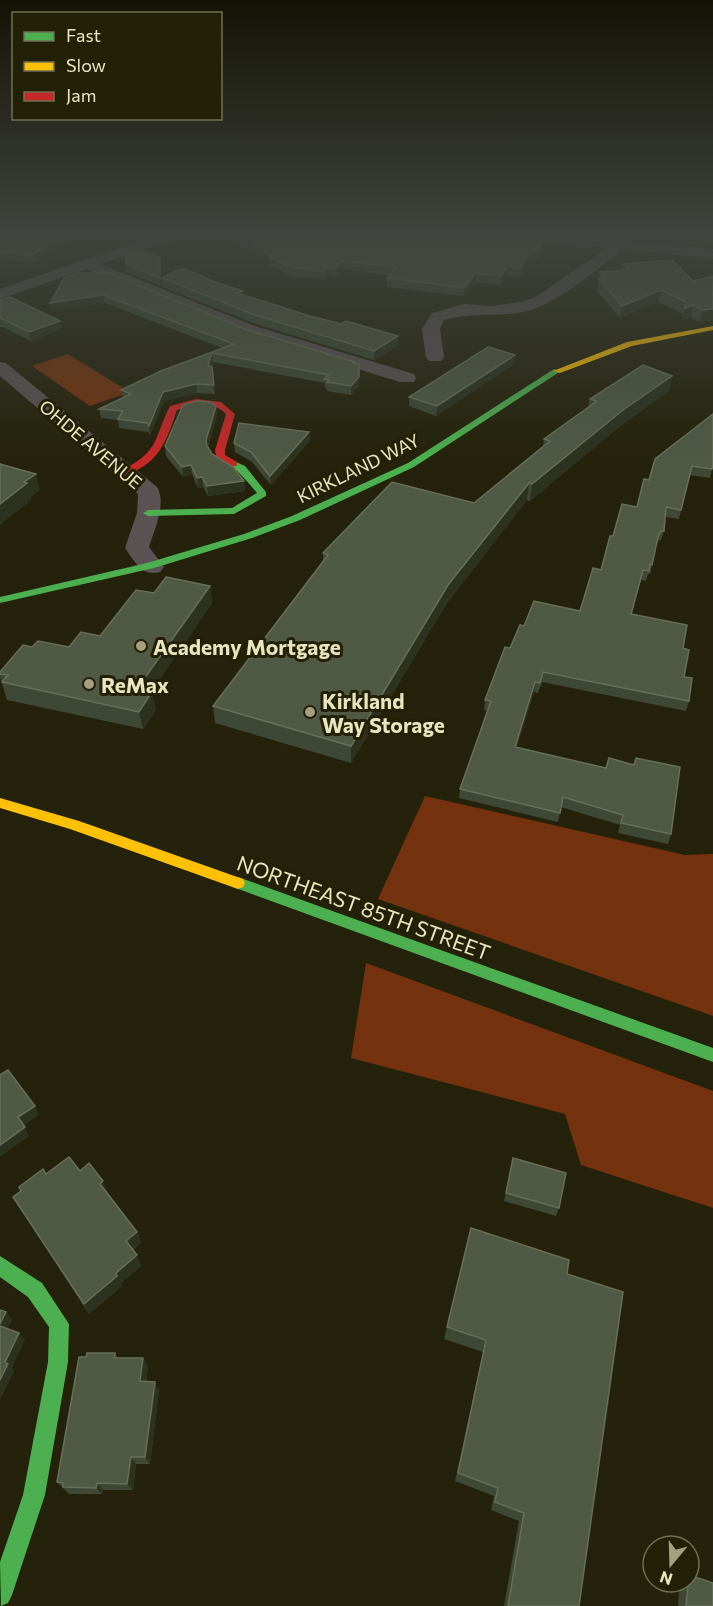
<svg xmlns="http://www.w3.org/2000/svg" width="713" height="1606" font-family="Commissioner,sans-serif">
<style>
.green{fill:#74320e}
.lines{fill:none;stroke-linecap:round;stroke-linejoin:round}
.street{fill:#5b5254;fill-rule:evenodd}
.fast{fill:#4caf50;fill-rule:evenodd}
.slow{fill:#ffc107;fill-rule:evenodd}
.jam{fill:#c62828;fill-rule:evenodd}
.wall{fill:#3e4835}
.shaded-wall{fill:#2c321e}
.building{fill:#505944;stroke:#686f57;stroke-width:1.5}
.poi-dot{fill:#a4a180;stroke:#232008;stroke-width:2}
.labels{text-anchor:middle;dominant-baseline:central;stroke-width:6;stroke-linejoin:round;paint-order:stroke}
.far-street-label{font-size:18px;fill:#e9e5bf;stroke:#232008}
.poi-label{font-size:21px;font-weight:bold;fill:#e9e5bf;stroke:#232008;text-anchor:start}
.street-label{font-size:21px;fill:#e9e5bf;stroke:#232008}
</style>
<rect width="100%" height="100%" fill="#24220a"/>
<g class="green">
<polygon points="68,354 130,392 90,406 32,366"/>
<polygon points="425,796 685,855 713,854 713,1016 378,899"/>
<polygon points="366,963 713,1091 713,1208 581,1165 565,1114 351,1058"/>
</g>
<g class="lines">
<g class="street">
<polygon points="162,233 183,233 181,236 100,264 255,326 414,374 416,378 414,382 400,382 243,334 86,269 0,299 0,289"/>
<path d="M495 233H545L713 249V259L621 249 618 254C591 273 555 306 523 312 495 317 471 312 444 320L440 329 444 357 441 361H429L426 357 422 329 432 313 464 304 492 306 520 302 534 298 607 248 502 237Z"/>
<path d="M0 362 6 363 157 487C167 503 154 531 149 547L164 567 160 572C142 577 135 562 125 548L137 513 138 494 0 376Z"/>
</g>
<g class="fast">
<polygon points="554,369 561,371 414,467 300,520 252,538 154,568 0,603 0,597 147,563 244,534 292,516 408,463"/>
<path d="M234 461 245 466 266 492V496L234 514 148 516 143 513 148 510 232 508 257 493C248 482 240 473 229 464Z"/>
<polygon points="238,877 713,1048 713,1062 233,887 231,883 233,879"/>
<polygon points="0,1256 42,1283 69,1324 68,1362 45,1495 12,1595 8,1603 1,1606 0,1562 23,1495 48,1362 49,1327 28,1297 0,1277"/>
</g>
<g class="slow">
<polygon points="713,326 713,330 632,346 560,373 553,371 627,342"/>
<polygon points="0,798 79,821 243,879 245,883 243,887 238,889 70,829 0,808"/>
</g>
<path class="jam" d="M196 399 221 402 235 414 225 450V455L237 462V466H231L216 456 215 450 226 414C212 400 195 404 177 410 169 433 163 456 139 469 133 472 128 475 122 474V470C160 451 153 440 170 406Z"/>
</g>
<g class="wall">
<polygon points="0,233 76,233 34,263 0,258"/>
<polygon points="244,233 447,233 545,244 537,259 531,258 520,276 506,275 501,285 475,282 464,296 387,287 387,278 390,275 342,269 336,276 329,275 325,279 292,277 269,265 269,256 256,253 256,249 239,245 238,237 244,234"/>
<polygon points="633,233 654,233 653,235"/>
<polygon points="704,233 713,233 713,244 702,243"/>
<polygon points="160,257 161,265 161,286 127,272 126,264"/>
<polygon points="623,264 693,281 713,276 713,320 699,322 691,317 682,320 683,314 658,302 620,318 597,291 599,272 622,270"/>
<polygon points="64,278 242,328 355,364 359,386 351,395 327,391 327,389 325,388 325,383 213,362 211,367 215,394 197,393 164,401 150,435 148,432 119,428 118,420 101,418 99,409 123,398 121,390 222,348 105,303 51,311"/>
<polygon points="162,278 243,295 310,316 398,336 398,345 374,360 256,324 163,287"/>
<polygon points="0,300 60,321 61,329 31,341 3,327 0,327"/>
<polygon points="514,364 436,416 409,406 409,397"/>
<polygon points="672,376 669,391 620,426 530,501 527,500 447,603 351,763 215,723 213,706 323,561 323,553 474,503 543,447 544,439 588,407 590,399"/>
<polygon points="216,406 217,415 208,447 212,454 244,481 245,491 208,496 203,487 198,488 192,474 183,477 166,456 165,446"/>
<polygon points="309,432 310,441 271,485 252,462 235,452 234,443"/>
<polygon points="655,459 713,465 710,478 689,475 679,519 665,517 664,531 661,540 659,540 656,545 650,574 648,574 646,581 641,580 632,614 683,648 684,677 689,701 686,711 542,682 538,693 534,692 517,747 606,768 634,765 636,758 671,834 668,844 618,833 620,825 561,807 558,822 459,798 460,789 488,711 484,710 485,700 510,648 524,626 580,611 601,570 613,536 637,507 649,480"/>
<polygon points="210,586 212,603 151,692 156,710 143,729 7,700 0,677 0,672 32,647 69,647 100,636 154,593"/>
<polygon points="513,1158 559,1208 556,1216 504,1201"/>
<polygon points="80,1171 108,1193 137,1232 141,1242 133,1250 141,1266 121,1283 122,1286 89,1314 13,1197 46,1174"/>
<polygon points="567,1274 579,1606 504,1606 519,1521 491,1510 494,1496 455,1481 483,1352 444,1339 447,1327"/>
<polygon points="115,1353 118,1358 143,1358 148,1367 146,1381 159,1390 150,1464 136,1464 133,1490 103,1490 102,1494 69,1494 57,1482 86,1357"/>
<polygon points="680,1582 689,1582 713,1606 678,1606"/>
</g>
<g class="shaded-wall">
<polygon points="64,233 76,233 34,263 32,255"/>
<polygon points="92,233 101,233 93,239"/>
<polygon points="546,236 545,244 537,259 538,250"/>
<polygon points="532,250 531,258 520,276 521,268"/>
<polygon points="160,257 161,265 161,286 160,278"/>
<polygon points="342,261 342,269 336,276 336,267"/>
<polygon points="507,266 506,275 501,285 501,276"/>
<polygon points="329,267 329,275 325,279 325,270"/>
<polygon points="476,273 475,282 464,296 464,288"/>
<polygon points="661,290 658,302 620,318 622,306"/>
<polygon points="103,295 105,303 51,311 50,303"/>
<polygon points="713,300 713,320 699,322 702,310"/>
<polygon points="693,305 691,317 682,320 685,308"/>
<polygon points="60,321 61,329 31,341 29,332"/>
<polygon points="398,336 398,345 374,360 374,351"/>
<polygon points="212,353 213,362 209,374 208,365"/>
<polygon points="515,355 514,364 436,416 437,406"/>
<polygon points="672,376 669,391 620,426 530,501 532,484 623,410"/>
<polygon points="359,377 359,386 351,395 351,386"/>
<polygon points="196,384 197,393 164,401 150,435 149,426 163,392"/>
<polygon points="216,406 217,415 207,449 206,440"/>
<polygon points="309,432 310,441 271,485 270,476"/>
<polygon points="191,465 192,474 183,477 182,467"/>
<polygon points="36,474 40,490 31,497 31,500 0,525 0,504 24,482"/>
<polygon points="202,477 203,487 198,488 197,478"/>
<polygon points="244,481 245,491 208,496 207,486"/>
<polygon points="529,483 527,500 447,603 351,763 351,746 448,585"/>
<polygon points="210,586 212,603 141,707 137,689"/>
<polygon points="535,682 534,692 514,756 515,747"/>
<polygon points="152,692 156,710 143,729 139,712"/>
<polygon points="35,1106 39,1115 23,1126 18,1117"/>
<polygon points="25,1127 29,1136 0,1157 0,1145"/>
<polygon points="103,1181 108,1193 105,1195 100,1184"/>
<polygon points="137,1232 141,1242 130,1251 126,1241"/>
<polygon points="137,1255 141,1266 121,1283 122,1286 89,1314 84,1304 116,1273"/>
<polygon points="6,1312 12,1320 5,1333 0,1327 0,1324"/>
<polygon points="19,1333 25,1340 12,1368 14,1371 0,1400 0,1380 5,1362"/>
<polygon points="143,1358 148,1367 145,1390 140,1381"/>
<polygon points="155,1382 159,1390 150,1464 145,1457"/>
<polygon points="131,1457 136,1464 133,1490 127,1484"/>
<polygon points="97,1483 103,1490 102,1494 96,1488"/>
</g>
<g class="building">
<polygon points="0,233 64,233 32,255 0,251"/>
<polygon points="246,233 444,233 494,238 496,235 519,238 522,233 546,236 538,250 532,250 521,268 507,266 501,276 476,273 464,288 387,278 396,267 342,261 336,267 329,267 325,270 292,268 268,257 275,250 255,245 261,242 238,237"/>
<polygon points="704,233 713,233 713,236 703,235"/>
<polygon points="141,251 160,257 160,278 126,264 126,256"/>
<polygon points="672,260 693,281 713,276 713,309 702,310 693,305 685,308 686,302 661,290 622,306 599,279 605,279 599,272 629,270 623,264"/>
<polygon points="180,269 185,269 215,282 243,291 237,293 310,316 341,324 346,321 398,336 374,351 255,315 162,278"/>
<polygon points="78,273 109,273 242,328 355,362 353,363 359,364 359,377 351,386 327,382 329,380 324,379 329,375 212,353 208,365 212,367 214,385 196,384 163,392 149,426 147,423 118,419 123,411 99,409 131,394 121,390 161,371 234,344 103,295 50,303 64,278"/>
<polygon points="10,297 60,321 29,332 0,318 0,300"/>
<polygon points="488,347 515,355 437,406 409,397"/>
<polygon points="643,365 672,376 623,410 532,484 529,483 448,585 351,746 213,706 328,555 323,553 392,482 474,503 550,441 544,439 597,401 590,399"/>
<polygon points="197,401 210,402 216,406 206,440 207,446 212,454 233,467 244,481 207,486 202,477 197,478 191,465 182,467 165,446 183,405"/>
<polygon points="713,414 713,465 712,469 692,466 681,510 666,507 664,531 661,531 658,537 652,565 650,564 649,571 643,570 631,614 687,625 683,648 689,650 684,677 692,678 689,701 543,672 540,683 535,682 515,747 606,768 609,758 634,765 636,758 680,767 671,834 621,823 623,815 563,797 560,813 460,789 491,701 485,700 505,647 510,648 520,625 524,626 534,601 580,611 593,568 601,570 610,536 613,536 622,504 637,507 644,479 649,480 655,459"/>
<polygon points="239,423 309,432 270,476 251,452 234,443"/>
<polygon points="0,464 36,474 24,482 27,483 0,504"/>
<polygon points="166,577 210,586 137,689 152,692 139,712 2,682 8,675 0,674 0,672 23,645 32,647 38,641 69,647 81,632 100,636 136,590 154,593"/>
<polygon points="8,1070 35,1106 18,1117 25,1127 0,1145 0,1075"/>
<polygon points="69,1157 80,1171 89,1163 103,1181 100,1184 137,1232 126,1241 137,1255 116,1273 117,1276 84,1304 13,1197 21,1191 19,1187 43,1169 46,1174"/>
<polygon points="513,1158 566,1173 559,1208 506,1193"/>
<polygon points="471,1228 569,1260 567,1274 623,1292 579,1606 508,1606 524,1513 495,1502 498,1488 458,1473 486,1340 447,1327"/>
<polygon points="0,1310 6,1312 0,1324"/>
<polygon points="0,1326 19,1333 5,1362 8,1364 0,1380"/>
<polygon points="87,1353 115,1353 114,1358 143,1358 140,1381 155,1382 145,1457 131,1457 127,1484 97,1483 96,1488 63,1487 63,1483 57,1482 79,1357 86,1357"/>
<polygon points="689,1575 713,1583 713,1606 686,1606"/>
</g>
<linearGradient id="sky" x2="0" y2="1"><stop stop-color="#141306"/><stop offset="0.51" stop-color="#3f443e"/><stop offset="1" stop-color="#3f443e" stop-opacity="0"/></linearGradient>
<rect width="713" height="458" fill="url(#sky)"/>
<g class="poi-dot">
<circle cx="141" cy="646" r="6"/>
<circle cx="89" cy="684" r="6"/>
<circle cx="310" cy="712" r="6"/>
</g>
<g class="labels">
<g class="far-street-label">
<text transform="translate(91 444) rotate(40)">OHDE AVENUE</text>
<text transform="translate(358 468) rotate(-26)">KIRKLAND WAY</text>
</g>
<g class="poi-label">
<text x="153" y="646">Academy Mortgage</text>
<text x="101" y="684">ReMax</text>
<text x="322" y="700">Kirkland<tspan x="322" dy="24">Way Storage</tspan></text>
</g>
<g class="street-label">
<text transform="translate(364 907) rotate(20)">NORTHEAST 85TH STREET</text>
</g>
</g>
<rect x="12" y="12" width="210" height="108" fill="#232008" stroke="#726f51" stroke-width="1.5"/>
<rect x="24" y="32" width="30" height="9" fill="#4caf50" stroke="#726f51" stroke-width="1.5"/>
<text x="66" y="42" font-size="18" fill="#e9e5bf">Fast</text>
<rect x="24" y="62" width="30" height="9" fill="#ffc107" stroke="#726f51" stroke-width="1.5"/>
<text x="66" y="72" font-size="18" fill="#e9e5bf">Slow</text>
<rect x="24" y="92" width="30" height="9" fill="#c62828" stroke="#726f51" stroke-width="1.5"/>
<text x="66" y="102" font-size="18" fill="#e9e5bf">Jam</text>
<g transform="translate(671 1564) rotate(199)"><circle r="28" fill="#232008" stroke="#726f51" stroke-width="1.5"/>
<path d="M0-4.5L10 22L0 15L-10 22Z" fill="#a4a180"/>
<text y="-9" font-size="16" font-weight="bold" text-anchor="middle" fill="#e9e5bf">N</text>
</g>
</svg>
